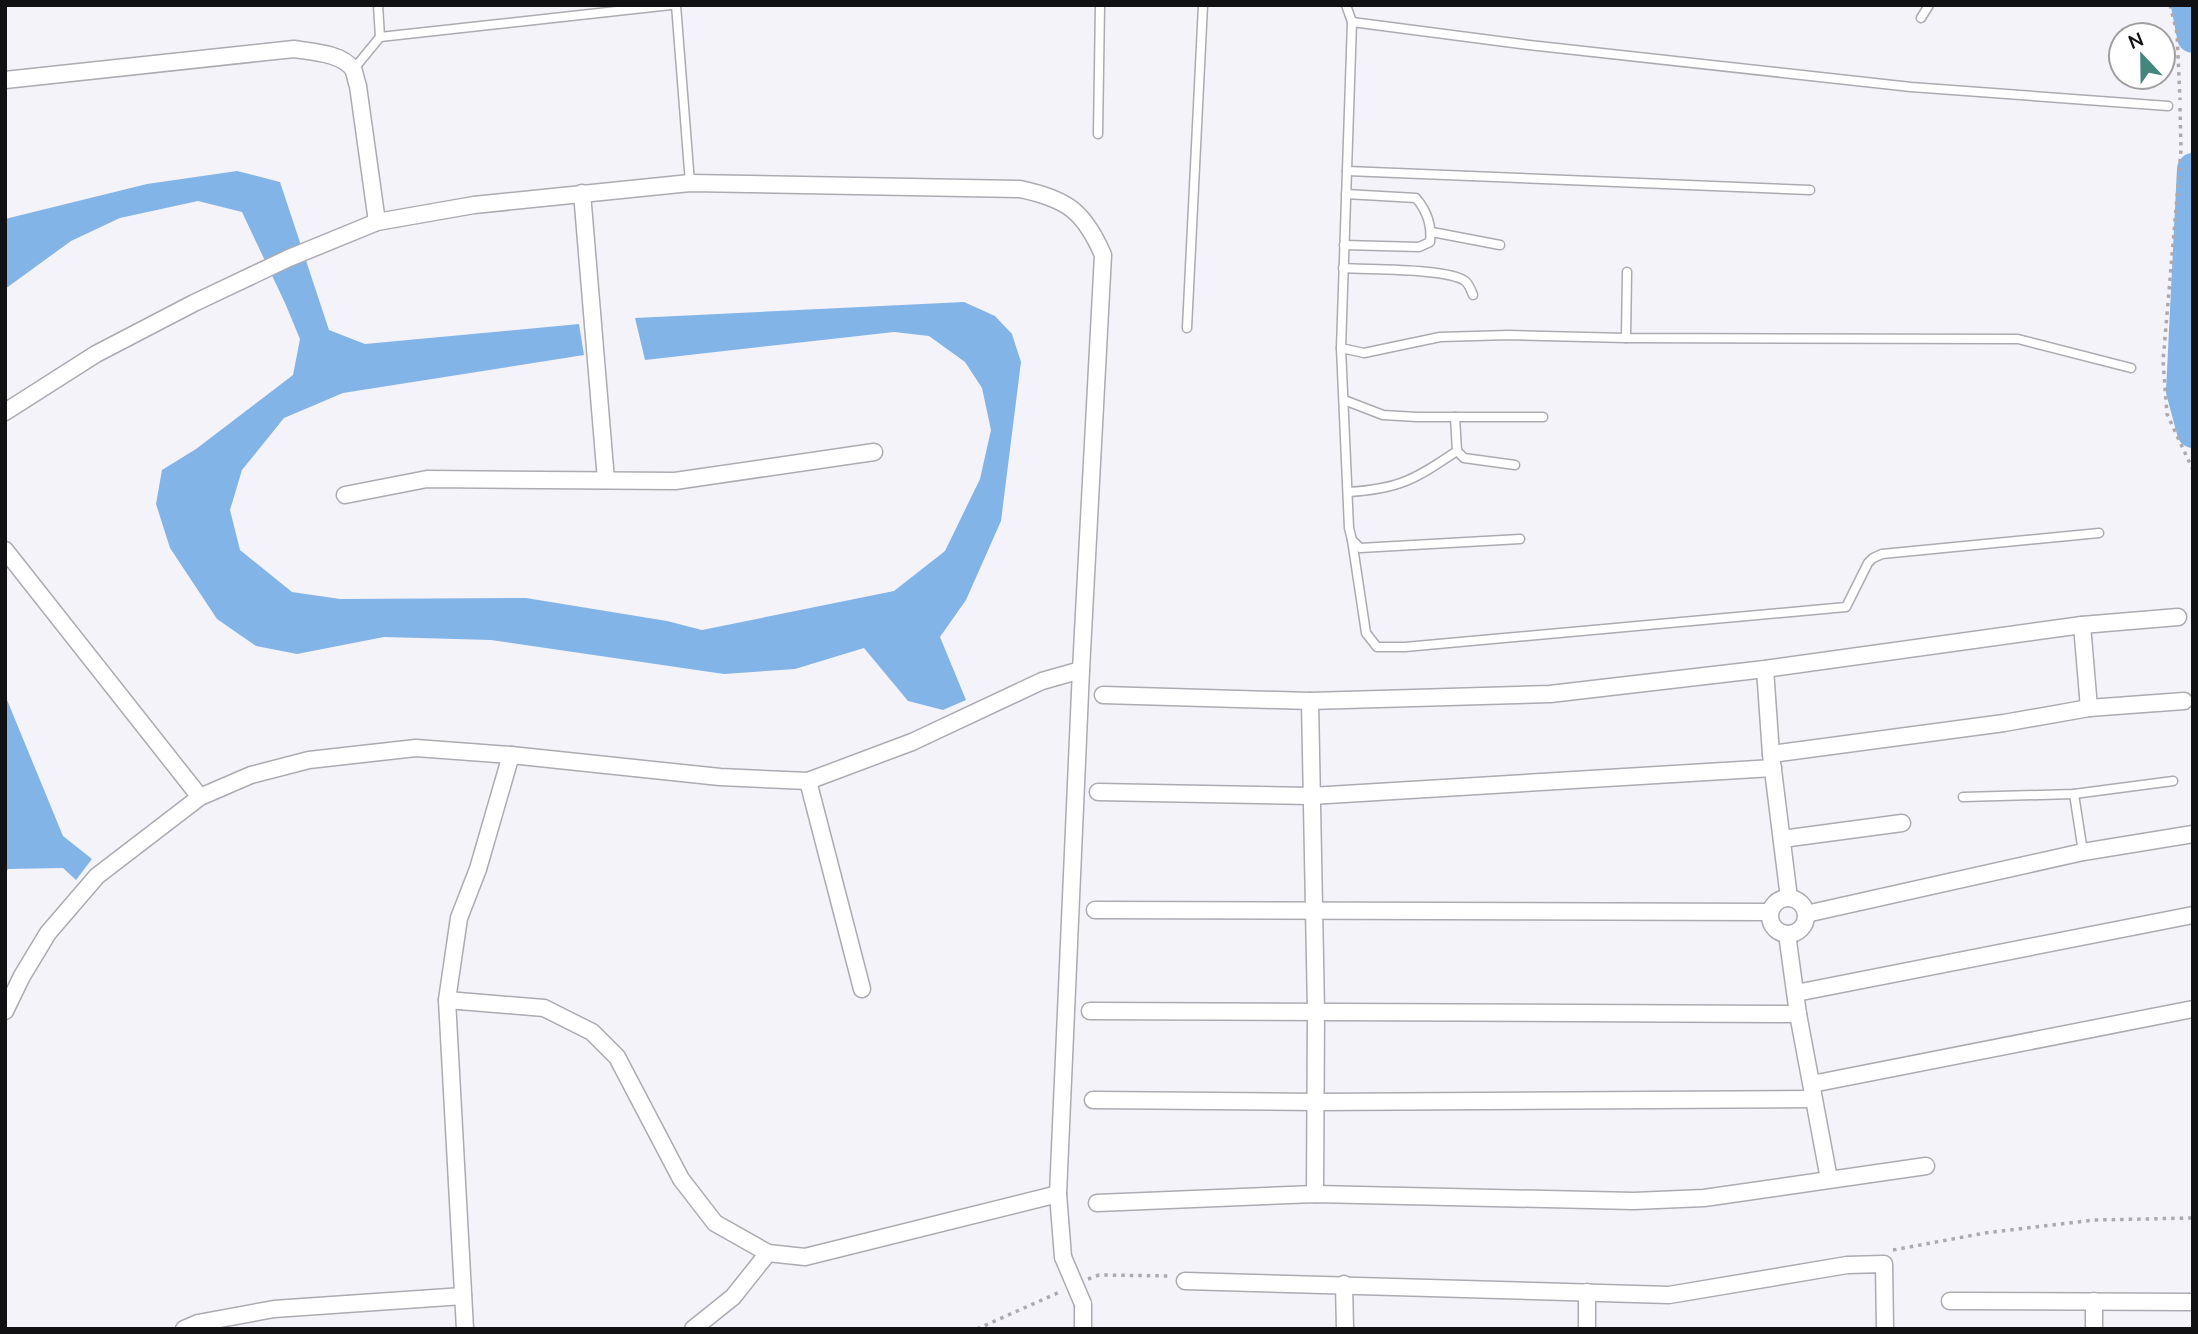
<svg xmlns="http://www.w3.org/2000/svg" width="2198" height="1334" font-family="'Nunito Sans',sans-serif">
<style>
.water{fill:#83b4e7}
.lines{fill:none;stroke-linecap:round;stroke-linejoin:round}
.river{stroke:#83b4e7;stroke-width:32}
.lane-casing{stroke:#acabb1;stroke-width:11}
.street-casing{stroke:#acabb1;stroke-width:19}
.path{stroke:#acaaaf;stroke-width:3.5;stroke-dasharray:3.5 5;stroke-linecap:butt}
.lane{stroke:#fff;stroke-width:8}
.street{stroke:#fff;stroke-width:16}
.street-bridge-casing{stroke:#acabb1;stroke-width:19;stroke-linecap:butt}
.street-bridge{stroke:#fff;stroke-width:16}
</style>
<rect width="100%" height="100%" fill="#f5f3fa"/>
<g class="water">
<polygon points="237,171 280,182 329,330 365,344 579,324 584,355 343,393 284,418 242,470 230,510 240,550 292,592 340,599 526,598 667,621 702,630 894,591 945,551 980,479 991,430 982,388 965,362 929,336 894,332 645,360 635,318 964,302 995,316 1012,334 1021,362 1001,521 966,600 940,637 966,700 943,710 908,701 864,648 795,669 724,674 491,640 384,637 297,654 256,646 217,619 170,548 156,504 162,470 196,449 293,375 300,339 285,303 242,212 198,201 120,218 71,241 5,289 5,219 147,184"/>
<polygon points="5,695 63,836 92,859 76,880 63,868 8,869 5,873"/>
</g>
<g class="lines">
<g class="river">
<polyline points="2187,5 2193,37"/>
<polyline points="2193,169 2182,391 2193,432"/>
</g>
<g class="lane-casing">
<g id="lane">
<polyline points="676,5 690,183"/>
<polyline points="1346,5 1352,22 1341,348 1349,528 1352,540 1360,548 1520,539"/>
<polyline points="1921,18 1929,5"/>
<polyline points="1352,22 1529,45 1911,87 2168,106"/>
<polyline points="380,37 671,5"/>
<polyline points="353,70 380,37 378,5"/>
<polyline points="1098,134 1100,5"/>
<polyline points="1347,171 1810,190"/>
<polyline points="1432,232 1500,245"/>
<path d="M1344 245 1419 247 1430 242C1432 226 1427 211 1416 198L1346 194"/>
<path d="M1343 268C1367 270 1448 268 1465 281 1469 284 1471 290 1473 295"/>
<polyline points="1187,328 1203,5"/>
<polyline points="1626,338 1627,272"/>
<polyline points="1341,348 1364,353 1440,337 1509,335 1626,338 2018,339 2131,368"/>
<polyline points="1344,400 1383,415 1417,417 1543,417"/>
<polyline points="1455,417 1457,451 1464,458 1515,465"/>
<path d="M1348 492C1400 489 1415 479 1457 451"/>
<polyline points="1352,540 1366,633 1377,647 1405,647 1846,607 1868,563 1873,558 1882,554 2099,533"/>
<polyline points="2074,794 2083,852"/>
<polyline points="1963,797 2074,794 2173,781"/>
</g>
</g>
<g class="street-casing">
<g id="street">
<path d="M5 80 294 49C313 52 341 53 353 69 355 73 356 81 358 86L377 222"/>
<polyline points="582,193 606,480"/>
<path d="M5 412 96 354 194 303 289 258 377 222 474 205 690 183 1020 189C1067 199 1084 211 1103 255L1081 670 1058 1194 1063 1257"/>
<polyline points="345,495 427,479 675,481 874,452"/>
<polyline points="5,550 200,797"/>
<polyline points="2082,625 2089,708"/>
<polyline points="1765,669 1771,754 1789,898"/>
<polyline points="1103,695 1310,701 1550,694 1765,669 2082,625 2178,617"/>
<polyline points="1310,701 1316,1011 1315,1194"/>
<polyline points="1771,754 2004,723 2089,708 2184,701"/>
<polyline points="808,781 862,989"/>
<polyline points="1098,792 1311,796 1773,768"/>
<polyline points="1782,839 1902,823"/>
<circle cx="1788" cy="916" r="18"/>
<polyline points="1095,910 1770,912"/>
<polyline points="1806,914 2083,852 2193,834"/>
<polyline points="1787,934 1798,1014 1829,1179"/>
<polyline points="1796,993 2193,915"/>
<polyline points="447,1000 544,1008 592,1032 617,1057 681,1179 715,1223 768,1253 805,1257 1058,1194"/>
<polyline points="5,1011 22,976 48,933 97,876 200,797 251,775 309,760 416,748 511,755 720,777 808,781 912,742 1042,681 1081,670"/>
<polyline points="1090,1011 1798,1014"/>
<polyline points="1812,1084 2193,1009"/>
<polyline points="1093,1100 1314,1102 1813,1099"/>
<polyline points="1097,1203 1315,1194 1634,1201 1704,1198 1926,1166"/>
<polyline points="1185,1281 1669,1295 1847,1265 1884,1264 1885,1329"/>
<polyline points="1344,1284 1345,1329"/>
<polyline points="1950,1301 2193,1302"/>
<polyline points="2094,1301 2094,1329"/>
<polyline points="1083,1304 1083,1329"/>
<polyline points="184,1329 198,1323 274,1309 463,1296"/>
<polyline points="465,1329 447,1000 459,918 478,869 511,755"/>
<polyline points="693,1329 733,1297 768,1253"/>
<polyline points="1587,1329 1587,1292"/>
</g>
</g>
<g class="path">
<polyline points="2170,5 2177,33 2180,100"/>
<polyline points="2180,108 2181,150 2163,361 2167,414 2193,470"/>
<polyline points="1893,1250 1985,1233 2094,1220 2193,1218"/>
<polyline points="1088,1279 1099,1275 1171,1276"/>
<polyline points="977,1329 1062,1291"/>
</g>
<use href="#lane" class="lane"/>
<use href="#street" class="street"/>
<g class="street-bridge-casing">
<polyline id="street-bridge" points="1063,1257 1083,1304"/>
</g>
<use href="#street-bridge" class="street-bridge"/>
</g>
<rect width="2198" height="1334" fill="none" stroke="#111012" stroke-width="14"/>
<g transform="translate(2142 56) rotate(338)"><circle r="33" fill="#ffffff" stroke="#a09fa0" stroke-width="2"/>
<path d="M0-5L12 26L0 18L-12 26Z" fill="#43877c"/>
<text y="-10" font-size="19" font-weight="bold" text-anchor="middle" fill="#111012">N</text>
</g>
</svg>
